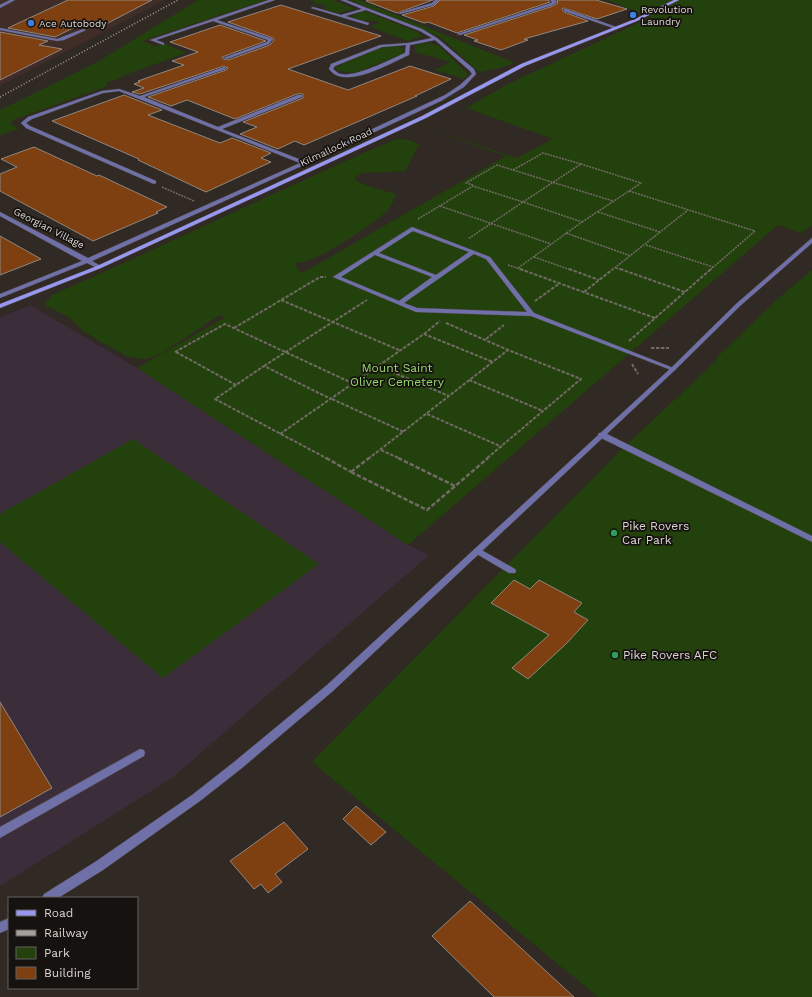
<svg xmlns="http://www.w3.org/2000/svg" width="812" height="997" font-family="'Work Sans',sans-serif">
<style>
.commercial{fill:#402d28}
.education{fill:#3b2d3a}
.green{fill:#23410c}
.building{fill:#7e4011;stroke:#90867f}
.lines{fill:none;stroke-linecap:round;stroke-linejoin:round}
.service-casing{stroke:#4c453f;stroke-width:1}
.minor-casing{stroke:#4c453f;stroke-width:1}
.secondary-casing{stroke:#4c453f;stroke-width:1}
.path-far2{stroke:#726b65;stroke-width:1.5;stroke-dasharray:2 1;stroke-linecap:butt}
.path-far1{stroke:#726b65;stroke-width:2;stroke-dasharray:3.5 1.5;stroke-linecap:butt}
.path{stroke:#726b65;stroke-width:2.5;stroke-dasharray:4.5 2;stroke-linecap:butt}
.service{fill:#7070a8;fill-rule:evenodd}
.minor{fill:#7070a8;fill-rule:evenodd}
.secondary{fill:#9797ef;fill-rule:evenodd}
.rail{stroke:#a69f9a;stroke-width:1.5;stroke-dasharray:1 2;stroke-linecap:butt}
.shop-dot{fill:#3f7fe0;stroke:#161210;stroke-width:1.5}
.leisure-dot{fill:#2e9e5b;stroke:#161210;stroke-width:1.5}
.labels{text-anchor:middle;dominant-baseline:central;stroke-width:3.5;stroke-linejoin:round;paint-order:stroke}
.far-poi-label{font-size:10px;fill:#dcd6d2;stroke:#161210;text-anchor:start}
.far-street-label{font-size:10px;fill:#dcd6d2;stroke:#161210}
.park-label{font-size:12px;fill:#96da6d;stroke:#161210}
.poi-label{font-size:12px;fill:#dcd6d2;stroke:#161210;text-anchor:start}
</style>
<rect width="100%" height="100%" fill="#312923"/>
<polygon class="commercial" points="0,0 165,0 0,86"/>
<polygon class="education" points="30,305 137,368 408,545 429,555 172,778 0,886 0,318"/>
<g class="green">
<polygon points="198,0 266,0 142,41 154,46 166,44 186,53 122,76 123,77 106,83 107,86 105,87 13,120 11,124 19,129 0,135 0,110 99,61"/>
<polygon points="309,0 333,0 355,9 339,13 323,9 327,6 319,4 306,7 318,3"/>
<polygon points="350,0 359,0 515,63 500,68 479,72 440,37"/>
<path d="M607 0H812V225L801 233 778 225 408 545 137 368 224 318 220 315 162 353 147 359H140L127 356 99 341 82 330 69 317 46 306 45 303 52 295C167 245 280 189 396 139 403 138 414 140 419 145L405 171 362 173 355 177V180L362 184 396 194C394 200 392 205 388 210 376 223 310 267 295 263L297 268 302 273 506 156 418 125 517 158 553 139 466 108 508 84 651 17Z"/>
<path d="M361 12H367L415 31 422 36 408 41 370 27 380 22C371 19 360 23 352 16Z"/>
<polygon points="428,43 438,45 468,74 464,79 435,70 450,62 415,52 415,46 419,44"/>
<polygon points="385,46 400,46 404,50 403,54 355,73 337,71 336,67"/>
<polygon points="812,270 812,997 598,997 312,762 621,450 717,360 716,358 781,296"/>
<polygon points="133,439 319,564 163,678 0,542 0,514"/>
</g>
<g class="building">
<polygon points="68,0 152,0 106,24 87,21 55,37 8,28"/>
<polygon points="367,0 433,0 397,13 366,1"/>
<polygon points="440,0 548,0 550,2 457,33 428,22 424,23 402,15 434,6"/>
<polygon points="557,0 596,0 627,9 597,19 564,8 562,9 564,12 588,21 524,39 528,40 501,50 474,41 478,40 464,35 553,6 558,3"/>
<polygon points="281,5 381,36 288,69 348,90 410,66 451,79 415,96 417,96 304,145 295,141 278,149 240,134 257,127 243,122 303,98 303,94 297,94 235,119 187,100 171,106 148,97 226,70 228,68 224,66 140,94 132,92 144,88 134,84 140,82 138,81 184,65 172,61 198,52 170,42 220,25 266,41 222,57 223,59 228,60 270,45 274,40 273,38 228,22"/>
<polygon points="0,32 48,41 39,45 62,49 0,80"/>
<polygon points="124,95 162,110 148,115 220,143 232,138 271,153 261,158 271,162 206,192 138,160 139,159 52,121"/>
<polygon points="34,147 97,176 99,175 167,207 156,212 158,213 93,241 0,191 0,174 17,167 1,159"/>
<polygon points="0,236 41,259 0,275"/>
<polygon points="514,580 530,589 539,580 582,603 574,612 588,620 566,644 528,679 512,668 549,635 491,603"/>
<polygon points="0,702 52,788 0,817"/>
<polygon points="356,806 386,832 371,845 343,819"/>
<polygon points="284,822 308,849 275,874 282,882 268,893 261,884 254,889 230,861"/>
<polygon points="470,901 574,997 494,997 432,936"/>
</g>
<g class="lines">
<g class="service-casing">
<g id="service">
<polygon points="564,9 566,9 619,28 616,29 564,11"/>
<polygon points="0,28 57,39 83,29 86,30 64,40 57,41 0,30"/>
<path d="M412 227 490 257 534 313 676 369 675 370H671L531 316 416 312 333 277ZM413 231 469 252 436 275 379 253ZM474 254 486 259 527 312 417 308 404 303ZM375 255 432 277 399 301 341 277Z"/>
<polygon points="599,433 605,433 812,536 812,542 599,437 598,435"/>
<polygon points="478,548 515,569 516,571 515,573 509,573 475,553 474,551"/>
<polygon points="140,749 144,750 145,753 144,756 0,838 0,827"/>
</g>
</g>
<g class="minor-casing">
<g id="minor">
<polygon points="10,0 15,0 0,8 0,5"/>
<polygon points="269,0 275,0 217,20 273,39 269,44 227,59 223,58 267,42 268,40 213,21 156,40 164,43 164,45 150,40"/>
<path d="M341 0H346L422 29 437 38 474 69 476 74 464 87 441 101 306 164 92 261 101 266V268H97L87 263 0 298V294L82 261 0 216V212L88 258 300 163 119 91 103 93 32 119 26 123 30 126 156 181V183L154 184 26 128 21 123 28 117 102 91 119 89 140 96 224 67 226 68V69L144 97 218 127 298 95H302V97L222 129 304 161 445 95 460 85 472 74 470 71 435 40 410 45 409 55C391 63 355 84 336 75 333 74 331 71 329 69L331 64 380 45 408 43 432 38 420 31 366 10 345 16 369 23 368 25 311 8 313 7 341 15 362 9ZM406 45 405 53C391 59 352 80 338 73 336 72 335 70 333 69L335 66 382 47Z"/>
<polygon points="435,0 439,0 434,5 400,14 398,13 432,3"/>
<polygon points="550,0 555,0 557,2 553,5 460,35 457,34 551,3 552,2"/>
<polygon points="812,238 812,243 740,306 675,370 333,691 242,768 200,801 103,870 58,898 42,898 44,894 95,862 192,795 234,762 327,685 671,368 736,304"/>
<polygon points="9,918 9,929 0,933 0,922"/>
</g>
</g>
<g class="secondary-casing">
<polygon id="secondary" points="674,0 679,0 637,21 525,66 426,118 101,268 0,308 0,304 97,266 422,116 521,64 635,19"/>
</g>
<g class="path-far2">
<polyline points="513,170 613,201"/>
<polyline points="473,185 466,183 497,165 513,170 543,153 581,164"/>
<polyline points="162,187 194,201"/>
<polyline points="523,202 581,164 641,183 629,191 755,231 710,270"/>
<polyline points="440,206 551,244"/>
<polyline points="598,212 660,232"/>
<polyline points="418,219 473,186 523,202 468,239"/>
<polyline points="582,222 629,191"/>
<polyline points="566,233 631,256"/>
<polyline points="646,245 713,267"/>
<polyline points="534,257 571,270"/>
<polyline points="508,265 523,270"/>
<polyline points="518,268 582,222 523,202"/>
<polyline points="616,268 623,270"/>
<polyline points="612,270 688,210"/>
</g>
<g class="path-far1">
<polyline points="520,269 655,318"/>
<polyline points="569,269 599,280"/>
<polyline points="620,269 685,292"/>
<polyline points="584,292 613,269"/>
<polyline points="281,300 399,350"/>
<polyline points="535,301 560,283"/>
<polyline points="446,323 508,350"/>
<polyline points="234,328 320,277 326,277"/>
<polyline points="424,334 440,321"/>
<polyline points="486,339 504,325"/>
<polyline points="629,341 711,269"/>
<polyline points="651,348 669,348"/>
<polyline points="175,352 225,324 352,383"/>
<polyline points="176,352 236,385 264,366 331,399"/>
<polyline points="632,364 638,374"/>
<polyline points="264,366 367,300"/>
<polyline points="378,366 449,396"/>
<polyline points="469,380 543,411"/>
<polyline points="236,385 215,399 328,459"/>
<polyline points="332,399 404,432"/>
<polyline points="427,414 502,447"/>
<polyline points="280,434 424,334 493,362"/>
<polyline points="381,450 401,459"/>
<polyline points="368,459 508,350 581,379 486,459"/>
</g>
<g class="path">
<polyline points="326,458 351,472"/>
<polyline points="398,458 455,486"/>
<polyline points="351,472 427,510 488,458"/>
<polyline points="351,472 369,458"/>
</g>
<use href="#service" class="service"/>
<use href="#minor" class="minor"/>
<use href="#secondary" class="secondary"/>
<polyline class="rail" points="0,97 178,0"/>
</g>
<g class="shop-dot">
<circle cx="633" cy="15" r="4"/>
<circle cx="31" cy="23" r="4"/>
</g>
<g class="leisure-dot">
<circle cx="614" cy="533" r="4"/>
<circle cx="615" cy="655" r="4"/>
</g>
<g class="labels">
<g class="far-poi-label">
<text x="641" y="9">Revolution<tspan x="641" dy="12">Laundry</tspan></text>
<text x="39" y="23">Ace Autobody</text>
</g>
<g class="far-street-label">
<text transform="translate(336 147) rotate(-25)">Kilmallock Road</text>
<text transform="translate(49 228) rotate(27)">Georgian Village</text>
</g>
<g class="park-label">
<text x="397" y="368">Mount Saint<tspan x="397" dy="14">Oliver Cemetery</tspan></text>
</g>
<g class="poi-label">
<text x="622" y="526">Pike Rovers<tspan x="622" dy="14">Car Park</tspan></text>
<text x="623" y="655">Pike Rovers AFC</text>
</g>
</g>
<rect x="8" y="897" width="130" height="92" fill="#161210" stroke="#65605e"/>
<rect x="16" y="910" width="20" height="6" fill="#9797ef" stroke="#65605e"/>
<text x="44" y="917" font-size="12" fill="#dcd6d2">Road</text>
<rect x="16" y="930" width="20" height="6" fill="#a69f9a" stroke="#65605e"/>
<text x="44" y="937" font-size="12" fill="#dcd6d2">Railway</text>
<rect x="16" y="947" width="20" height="12" fill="#23410c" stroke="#65605e"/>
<text x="44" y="957" font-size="12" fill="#dcd6d2">Park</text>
<rect x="16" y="967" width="20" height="12" fill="#7e4011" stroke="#65605e"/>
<text x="44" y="977" font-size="12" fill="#dcd6d2">Building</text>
</svg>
